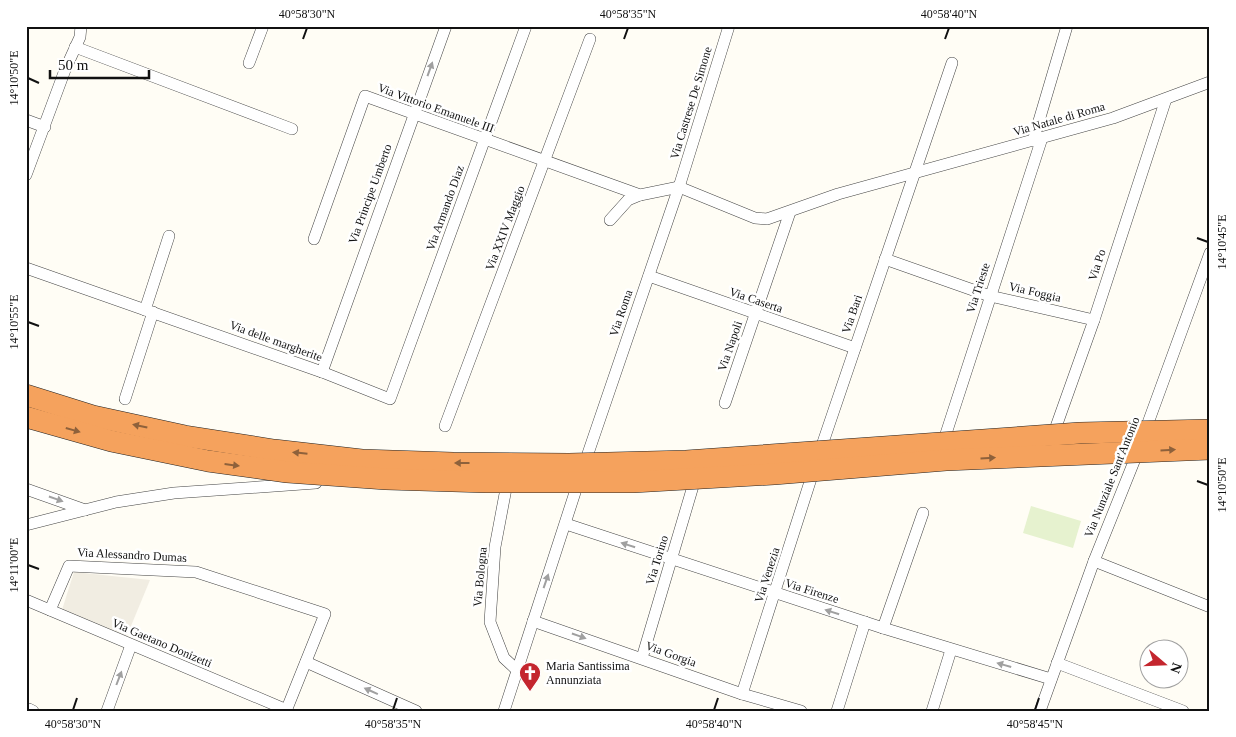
<svg xmlns="http://www.w3.org/2000/svg" width="1236" height="737" font-family="Georgia,serif">
<style>
.pitch{fill:#e6f2cf}
.plaza{fill:#f1ede2}
.lines{fill:none;stroke-linecap:round;stroke-linejoin:round}
.street-casing{stroke:#444;stroke-width:12}
.street{stroke:#fff;stroke-width:11}
.highway-bridge-casing{stroke:#222;stroke-width:22;stroke-linecap:butt}
.highway-bridge{stroke:#f5a25d;stroke-width:21}
.oneway{fill:#a0a0a0}
.oneway2{fill:#8e613b}
.ticks{fill:none;stroke:#111;stroke-width:2}
.labels{text-anchor:middle;dominant-baseline:central;stroke-width:5;stroke-linejoin:round;paint-order:stroke}
.street-label{font-size:12px;fill:#111;stroke:#fff}
.poi-label{font-size:12px;fill:#111;stroke:#fff;text-anchor:start}
.neatline{fill:none;stroke:#111;stroke-width:2}
.ticks-label{font-size:12px;text-anchor:middle;fill:#111}
</style>
<rect width="100%" height="100%" fill="#fffdf5"/>
<polygon class="pitch" points="1031,506 1081,521 1073,548 1023,533"/>
<polygon class="plaza" points="74,572 150,580 126,638 61,613"/>
<g class="lines">
<g class="street-casing">
<g id="street">
<polyline points="75,47 292,129"/>
<polyline points="249,63 263,26"/>
<polyline points="26,120 45,127"/>
<polyline points="1033,141 1067,26"/>
<polyline points="26,175 65,70 80,37 81,26"/>
<polyline points="679,187 755,218 767,219 838,194 1113,118 1210,82"/>
<polyline points="610,220 628,200 640,195"/>
<polyline points="314,239 365,96 640,195 679,187"/>
<polyline points="885,259 990,296 1094,320"/>
<polyline points="26,268 322,372 390,399 526,26"/>
<polyline points="649,276 855,348"/>
<polyline points="145,310 169,236"/>
<polyline points="322,372 446,26"/>
<polyline points="125,399 153,312"/>
<polyline points="725,403 790,212"/>
<polyline points="445,426 590,39"/>
<polyline points="1144,434 1210,253"/>
<polyline points="1052,438 1094,320 1166,99"/>
<polyline points="942,446 1042,138"/>
<polyline points="508,478 495,547 490,622 504,658 518,671"/>
<polyline points="26,489 85,510"/>
<polyline points="566,524 883,628 1051,679"/>
<polyline points="26,525 116,502 174,493 316,483"/>
<polyline points="1094,561 1210,607"/>
<polyline points="26,600 287,710"/>
<polyline points="50,610 69,566 196,572 325,614 286,711"/>
<polyline points="533,621 742,694 801,711"/>
<polyline points="883,628 923,513"/>
<polyline points="642,658 696,476"/>
<polyline points="306,662 416,711"/>
<polyline points="1057,663 1183,711"/>
<polyline points="742,694 816,463 952,63"/>
<polyline points="29,709 33,711"/>
<polyline points="107,711 131,645"/>
<polyline points="504,711 581,474 679,187 729,26"/>
<polyline points="837,711 865,622"/>
<polyline points="932,711 951,650"/>
<polyline points="1040,711 1094,561 1139,449"/>
</g>
</g>
<use href="#street" class="street"/>
<g class="highway-bridge-casing">
<g id="highway-bridge">
<polyline points="26,395 93,416 185,436 274,450 362,460 453,463 569,464 686,461 1080,433 1210,430"/>
<polyline points="26,417 111,441 208,461 287,472 386,479 486,482 633,482 774,474 946,460 1210,449"/>
</g>
</g>
<use href="#highway-bridge" class="highway-bridge"/>
</g>
<defs><path id="oneway-solid" d="M-6-.8H1V-3.2L6.5 0L1 3.2V.8H-6Z" transform="scale(1.25)"/></defs>
<g class="oneway">
<use href="#oneway-solid" transform="translate(430 69) rotate(-70)"/>
<use href="#oneway-solid" transform="translate(56 499) rotate(19)"/>
<use href="#oneway-solid" transform="translate(628 545) rotate(-162)"/>
<use href="#oneway-solid" transform="translate(546 581) rotate(-71)"/>
<use href="#oneway-solid" transform="translate(832 612) rotate(-162)"/>
<use href="#oneway-solid" transform="translate(579 636) rotate(19)"/>
<use href="#oneway-solid" transform="translate(1004 665) rotate(-164)"/>
<use href="#oneway-solid" transform="translate(119 678) rotate(-69)"/>
<use href="#oneway-solid" transform="translate(371 691) rotate(-156)"/>
</g>
<g class="oneway2">
<use href="#oneway-solid" transform="translate(140 426) rotate(-168)"/>
<use href="#oneway-solid" transform="translate(73 430) rotate(16)"/>
<use href="#oneway-solid" transform="translate(1168 450) rotate(-3)"/>
<use href="#oneway-solid" transform="translate(300 453) rotate(-174)"/>
<use href="#oneway-solid" transform="translate(988 458) rotate(-3)"/>
<use href="#oneway-solid" transform="translate(462 463) rotate(-180)"/>
<use href="#oneway-solid" transform="translate(232 465) rotate(7)"/>
</g>
<path class="ticks" d="M303 39 307 28M624 39 628 28M945 39 949 28M28 78 39 83M1197 238 1208 242M28 322 39 326M1197 481 1208 485M28 565 39 569M73 710 77 698M393 710 397 698M714 710 718 698M1035 710 1039 698"/>
<defs>
<g id="church-pin" transform="scale(1.125)"><path d="M0 17L-7.5 6A9.5 9.5 0 1 1 7.5 6Z" fill="#c4262e" stroke="#fff"/><path d="M-1.2-6h2.4v3.5h3.3v2.4h-3.3V6h-2.4V-.1h-3.3v-2.4h3.3Z" fill="#fff"/></g>
</defs>
<g fill-rule="evenodd">
<use href="#church-pin" x="530" y="673"/>
</g>
<g class="labels">
<g class="street-label">
<text transform="translate(691 103) rotate(-73)">Via Castrese De Simone</text>
<text transform="translate(436 108) rotate(20)">Via Vittorio Emanuele III</text>
<text transform="translate(1059 119) rotate(-16)">Via Natale di Roma</text>
<text transform="translate(370 194) rotate(-70)">Via Principe Umberto</text>
<text transform="translate(445 208) rotate(-70)">Via Armando Diaz</text>
<text transform="translate(505 228) rotate(-69)">Via XXIV Maggio</text>
<text transform="translate(1097 265) rotate(-72)">Via Po</text>
<text transform="translate(978 288) rotate(-72)">Via Trieste</text>
<text transform="translate(1035 292) rotate(13)">Via Foggia</text>
<text transform="translate(756 300) rotate(19)">Via Caserta</text>
<text transform="translate(621 313) rotate(-71)">Via Roma</text>
<text transform="translate(852 314) rotate(-71)">Via Bari</text>
<text transform="translate(276 341) rotate(20)">Via delle margherite</text>
<text transform="translate(730 346) rotate(-71)">Via Napoli</text>
<text transform="translate(1112 477) rotate(-68)">Via Nunziale Sant'Antonio</text>
<text transform="translate(132 555) rotate(3)">Via Alessandro Dumas</text>
<text transform="translate(657 560) rotate(-73)">Via Torino</text>
<text transform="translate(767 575) rotate(-72)">Via Venezia</text>
<text transform="translate(480 577) rotate(-85)">Via Bologna</text>
<text transform="translate(812 591) rotate(18)">Via Firenze</text>
<text transform="translate(162 643) rotate(23)">Via Gaetano Donizetti</text>
<text transform="translate(671 654) rotate(20)">Via Gorgia</text>
</g>
<g class="poi-label">
<text x="546" y="666">Maria Santissima<tspan x="546" dy="14">Annunziata</tspan></text>
</g>
</g>
<rect width="1236" height="737" fill="none" stroke="#ffffff" stroke-width="55"/>
<g transform="translate(1164 664) rotate(109)"><circle r="24" fill="#ffffff" stroke="#a0a0a0"/>
<path d="M0-4L9 19L0 12L-9 19Z" fill="#c4262e"/>
<text y="-8" font-size="14" font-weight="bold" text-anchor="middle" fill="#111111">N</text>
</g>
<path d="M50 70v8h99v-8" fill="none" stroke="#111111" stroke-width="2.5"/>
<text x="58" y="70" font-size="15" fill="#111111" stroke="#ffffff" stroke-width="4" paint-order="stroke">50 m</text>
<rect x="28" y="28" width="1180" height="682" class="neatline"/>
<g class="ticks-label">
<text x="307" y="18">40°58'30"N</text>
<text x="628" y="18">40°58'35"N</text>
<text x="949" y="18">40°58'40"N</text>
<text transform="translate(14 78) rotate(-90)" y="4">14°10'50"E</text>
<text transform="translate(1222 242) rotate(-90)" y="4">14°10'45"E</text>
<text transform="translate(14 322) rotate(-90)" y="4">14°10'55"E</text>
<text transform="translate(1222 485) rotate(-90)" y="4">14°10'50"E</text>
<text transform="translate(14 565) rotate(-90)" y="4">14°11'00"E</text>
<text x="73" y="728">40°58'30"N</text>
<text x="393" y="728">40°58'35"N</text>
<text x="714" y="728">40°58'40"N</text>
<text x="1035" y="728">40°58'45"N</text>
</g>
</svg>
